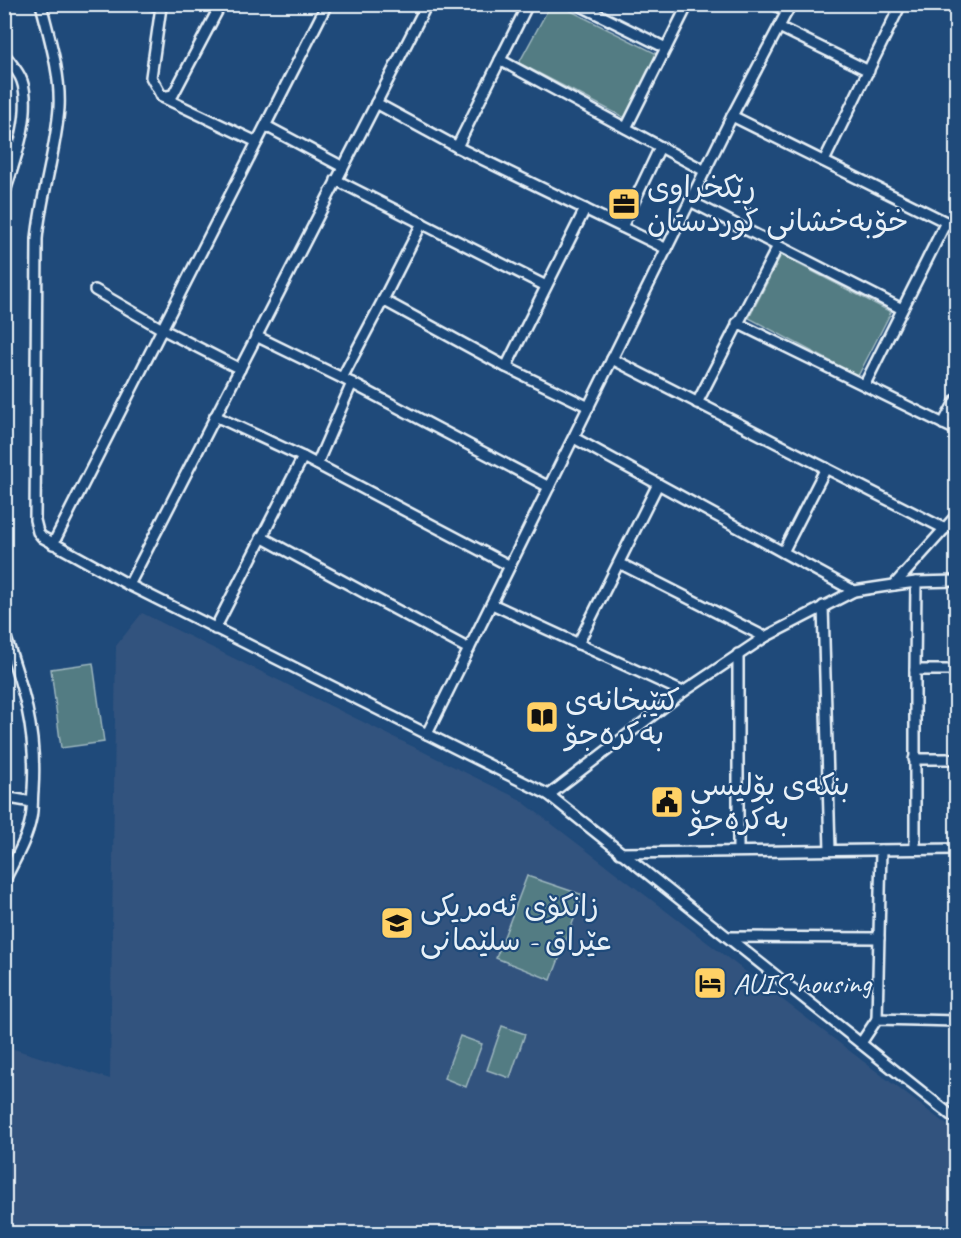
<svg xmlns="http://www.w3.org/2000/svg" width="961" height="1238" font-family="Caveat,'Playpen Sans Arabic',sans-serif">
<style>
.built{fill:#33537e}
.green{fill:#527c83;stroke:#9db6be;stroke-width:1.5}
.lines{fill:none;stroke-linecap:round;stroke-linejoin:round}
.street-casing{stroke:#e8f1f8;stroke-width:14}
.street{stroke:#1f4a7a;stroke-width:9}
.labels{text-anchor:middle;dominant-baseline:central;stroke-width:4.5;stroke-linejoin:round;paint-order:stroke}
.poi-label{font-size:30px;fill:#e8f1f8;stroke:#1f4a7a;text-anchor:start}
</style>
<rect width="100%" height="100%" fill="#1f4a7a"/>
<filter id="ink" filterUnits="userSpaceOnUse"><feTurbulence type="fractalNoise" baseFrequency=".0167" numOctaves="2"/><feDisplacementMap in="SourceGraphic" scale="12" xChannelSelector="R" yChannelSelector="G"/><feConvolveMatrix kernelMatrix="1 2 1 2 8 2 1 2 1" color-interpolation-filters="sRGB"/></filter>
<g filter="url(#ink)">
<polygon class="built" points="142,613 519,799 956,1132 956,1233 5,1233 4,1046 110,1079 116,646"/>
<g class="green">
<polygon points="551,4 559,5 657,54 625,118 519,63"/>
<polygon points="781,255 891,312 858,376 749,318"/>
<polygon points="93,663 104,742 61,748 51,669"/>
<polygon points="527,876 583,895 551,980 496,958"/>
<polygon points="502,1026 525,1034 510,1078 487,1070"/>
<polygon points="460,1036 482,1044 466,1087 444,1078"/>
</g>
<g class="lines">
<g class="street-casing">
<g id="street">
<path d="M41 4C49 37 61 74 59 108 56 151 41 195 37 239L35 520 38 532 42 537 129 585 549 795 952 1116H956"/>
<polyline points="150,4 161,7 151,77 162,97 173,95 221,4"/>
<polyline points="577,4 666,48"/>
<polyline points="774,4 787,12"/>
<polyline points="779,27 869,71"/>
<path d="M4 54C10 62 19 72 22 81 33 113 14 163 4 195"/>
<polyline points="500,60 528,4"/>
<polyline points="162,97 257,142"/>
<polyline points="376,103 457,147 500,60 705,171"/>
<polyline points="732,116 956,227"/>
<polyline points="266,126 343,167"/>
<polyline points="626,128 688,4"/>
<polyline points="4,135 17,153"/>
<polyline points="457,147 667,249"/>
<polyline points="824,161 901,4"/>
<polyline points="336,180 546,286"/>
<polyline points="690,201 902,309"/>
<polyline points="622,227 660,147"/>
<polyline points="95,290 162,329 240,369"/>
<polyline points="383,300 422,223"/>
<polyline points="737,323 956,430"/>
<polyline points="256,336 342,378 383,300 506,367 589,407"/>
<polyline points="612,359 945,529"/>
<polyline points="506,367 585,209"/>
<polyline points="342,378 549,487"/>
<polyline points="865,384 946,222"/>
<polyline points="697,403 778,246"/>
<polyline points="215,416 303,457"/>
<polyline points="943,424 956,400"/>
<polyline points="574,438 854,591"/>
<polyline points="317,464 352,383"/>
<polyline points="261,537 469,649"/>
<polyline points="53,544 327,4"/>
<polyline points="783,552 826,468"/>
<polyline points="619,563 765,637"/>
<polyline points="129,585 427,4"/>
<polyline points="894,585 916,582 956,581"/>
<polyline points="492,604 683,692"/>
<polyline points="823,606 830,850"/>
<polyline points="215,629 303,457 510,566"/>
<path d="M4 632C23 688 37 729 33 790 32 799 33 809 31 818 27 840 14 861 4 882"/>
<polyline points="578,644 658,484"/>
<polyline points="915,670 916,582"/>
<polyline points="427,734 732,116 791,4"/>
<polyline points="914,759 956,759"/>
<polyline points="549,795 683,692 765,637 854,591 894,585 956,516"/>
<polyline points="4,797 32,802"/>
<polyline points="915,849 915,670 956,670"/>
<polyline points="738,851 738,654"/>
<polyline points="620,853 956,849"/>
<polyline points="728,937 879,938"/>
<polyline points="877,1019 881,850"/>
<polyline points="861,1043 877,1019 956,1021"/>
</g>
</g>
<use href="#street" class="street"/>
</g>
</g>
<defs>
<g id="office-square" transform="scale(1.725)"><rect x="-9" y="-9" width="18" height="18" rx="4" fill="#ffd166" stroke="#1f4a7a"/><path d="M-6-3h4V-5.5h4V-3h4V5H-6ZM-1-4.5V-3h2v-1.5ZM-6 0V1H6V0Z" fill="#111"/></g>
<g id="library-square" transform="scale(1.725)"><rect x="-9" y="-9" width="18" height="18" rx="4" fill="#ffd166" stroke="#1f4a7a"/><path d="M-6-4Q-3-5.5-.7-3.5V5Q-3 3-6 4ZM6-4Q3-5.5 .7-3.5V5Q3 3 6 4Z" fill="#111"/></g>
<g id="civic-square" transform="scale(1.725)"><rect x="-9" y="-9" width="18" height="18" rx="4" fill="#ffd166" stroke="#1f4a7a"/><path d="M-.6-6.5H3V-4.5H.6V-3L4-1V1h2V6H-6V1h2V-1L-.6-3ZM-1.2 2.5V6h2.4V2.5Z" fill="#111"/></g>
<g id="university-square" transform="scale(1.725)"><rect x="-9" y="-9" width="18" height="18" rx="4" fill="#ffd166" stroke="#1f4a7a"/><path d="M0-5L7-2L0 1L-7-2ZM-4 1L0 2.5L4 1V4Q0 6-4 4Z" fill="#111"/></g>
<g id="hotel-square" transform="scale(1.725)"><rect x="-9" y="-9" width="18" height="18" rx="4" fill="#ffd166" stroke="#1f4a7a"/><path d="M-6-4.5h1.5V1H6V5H4.5V3h-9V5H-6ZM-4 0a1.8 1.8 0 1 1 3.6 0ZM.5 0V-2.5h3Q6-2.5 6 0Z" fill="#111"/></g>
</defs>
<g fill-rule="evenodd">
<use href="#office-square" x="624" y="204"/>
<use href="#library-square" x="542" y="717"/>
<use href="#civic-square" x="667" y="802"/>
<use href="#university-square" x="397" y="923"/>
<use href="#hotel-square" x="710" y="983"/>
</g>
<g class="labels">
<g class="poi-label">
<text x="647" y="187">ڕێکخراوی<tspan x="647" dy="34">خۆبەخشانی کوردستان</tspan></text>
<text x="565" y="700">کتێبخانەی<tspan x="565" dy="34">بەکرەجۆ</tspan></text>
<text x="690" y="785">بنکەی پۆلیسی<tspan x="690" dy="34">بەکرەجۆ</tspan></text>
<text x="420" y="906">زانکۆی ئەمریکی<tspan x="420" dy="34">عێراق - سلێمانی</tspan></text>
<text x="733" y="983">AUIS housing</text>
</g>
</g>
<rect width="961" height="1238" fill="none" stroke="#1f4a7a" stroke-width="24"/>
<rect x="12" y="12" width="937" height="1214" fill="none" stroke="#e8f1f8" stroke-width="2" filter="url(#ink)"/>
</svg>
